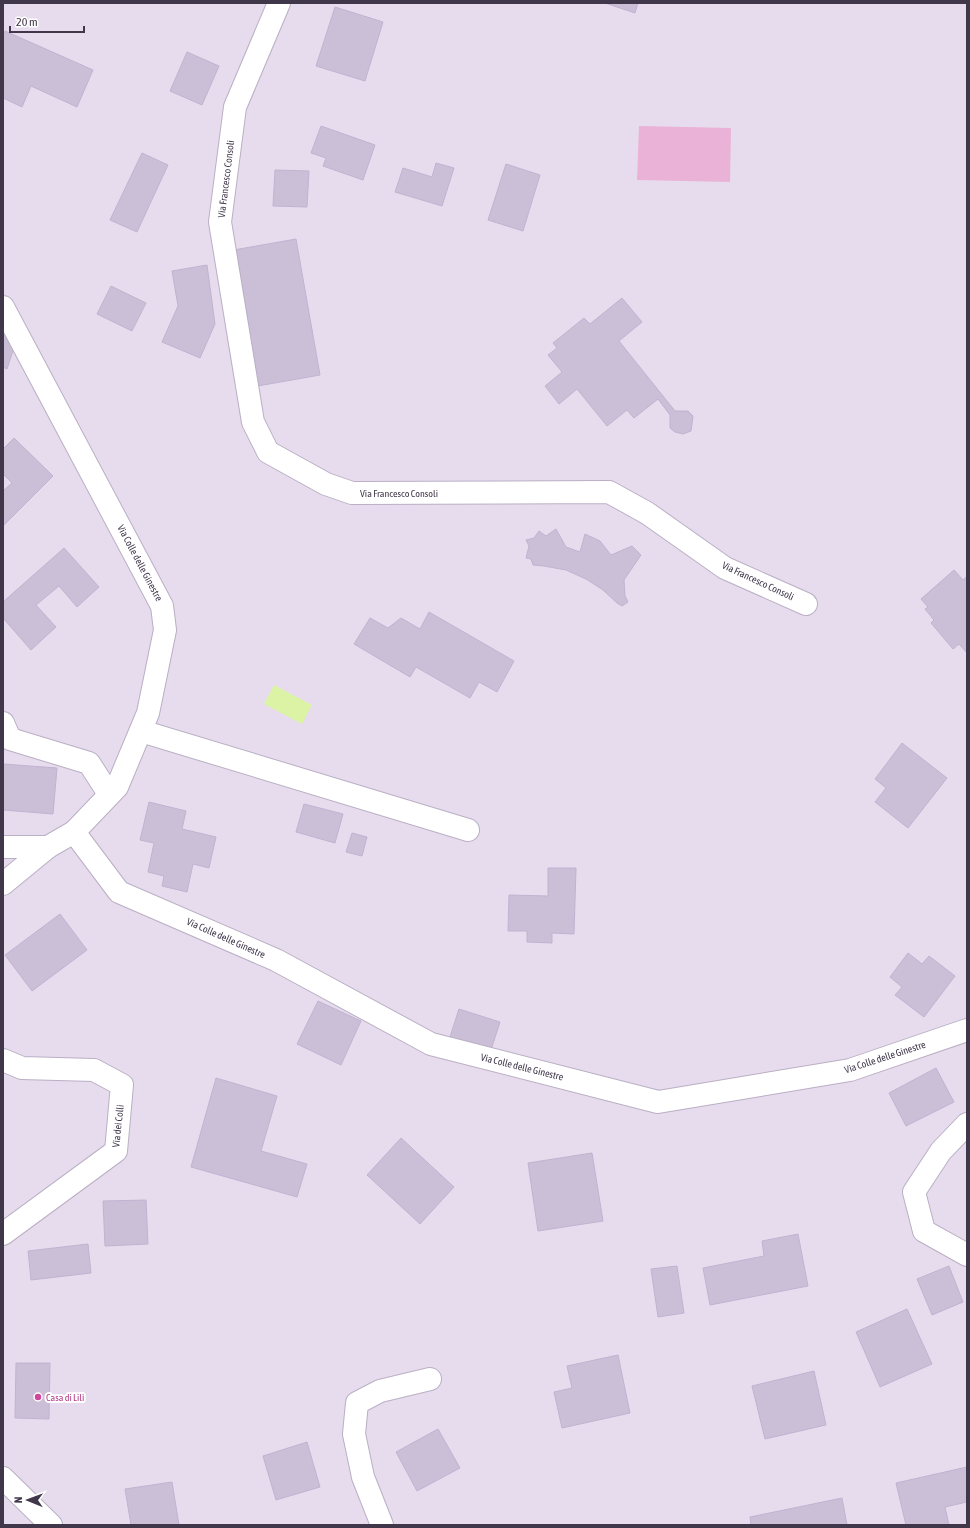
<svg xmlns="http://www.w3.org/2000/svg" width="970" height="1528" font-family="'Asap Condensed',sans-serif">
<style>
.residential{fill:#e6dced}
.green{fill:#eab2d7}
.water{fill:#dcf3a5}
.building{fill:#cbbfd7;stroke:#c2b2d2}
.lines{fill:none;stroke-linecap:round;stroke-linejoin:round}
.minor-casing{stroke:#baafc4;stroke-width:24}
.minor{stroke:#fff;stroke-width:22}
.hotel-dot{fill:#d1479c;stroke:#fff;stroke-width:1.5}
.labels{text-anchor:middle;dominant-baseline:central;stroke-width:4;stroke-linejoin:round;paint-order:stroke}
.street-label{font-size:10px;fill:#40374a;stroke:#fff}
.hotel-label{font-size:10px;fill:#b23c85;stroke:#fff;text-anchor:start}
</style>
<rect width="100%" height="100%" fill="#f0eaf5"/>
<rect class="residential" x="3" y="3" width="964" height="1522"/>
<polygon class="green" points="639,126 731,128 730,182 637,180"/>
<polygon class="water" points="274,685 312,705 302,724 264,704"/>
<g class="building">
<polygon points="605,3 638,3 635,13"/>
<polygon points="335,7 383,22 365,81 316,66"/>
<polygon points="5,31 93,70 77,107 31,86 22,107 3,98 3,35"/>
<polygon points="187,52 219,66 202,105 170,91"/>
<polygon points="321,126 375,145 363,180 323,166 326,158 311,153"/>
<polygon points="142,153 168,165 137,232 110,220"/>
<polygon points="436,163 454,168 442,206 395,192 403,168 432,177"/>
<polygon points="506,164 540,175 523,231 488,220"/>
<polygon points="275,170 309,171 307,207 273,206"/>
<polygon points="296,239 320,375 252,387 228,251"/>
<polygon points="207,265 215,324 200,358 162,342 178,306 172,271"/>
<polygon points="111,286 146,303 132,331 97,314"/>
<polygon points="622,298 642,322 619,341 675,411 688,411 693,416 691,431 683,434 675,432 670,428 670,415 658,399 634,418 627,410 607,426 577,389 559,404 545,386 562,372 548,355 557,348 553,343 584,318 590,324"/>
<polygon points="3,330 18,335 7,369 3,367"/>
<polygon points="14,438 53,476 3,526 3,491 12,483 3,474 3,449"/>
<polygon points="556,529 566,547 580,552 585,534 600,541 611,555 632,546 641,555 624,580 625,596 628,602 622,606 617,603 603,590 586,579 566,570 544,566 533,565 531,559 526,558 529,546 526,540 534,538 539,531 546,536"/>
<polygon points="64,548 99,587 77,607 59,586 36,605 56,627 31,650 3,618 3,602"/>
<polygon points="954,570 963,580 967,576 967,653 959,644 953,649 931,623 934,620 925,609 928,607 921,599"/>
<polygon points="429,612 514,661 497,692 479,682 470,698 416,667 410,677 354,644 370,618 388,628 401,618 420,629"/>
<polygon points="902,743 947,778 908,828 875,802 886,788 875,779"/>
<polygon points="3,764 57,768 53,814 3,810"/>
<polygon points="149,802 186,811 182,829 216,837 209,868 193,864 187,892 162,886 164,876 148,872 154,843 140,840"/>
<polygon points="304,804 343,814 335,843 296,832"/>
<polygon points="352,833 367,837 362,856 346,852"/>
<polygon points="548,868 576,868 574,934 552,933 552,943 527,942 527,931 508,931 509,895 548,896"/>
<polygon points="60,914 87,950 32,991 5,955"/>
<polygon points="908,953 922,964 929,956 955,976 924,1017 895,995 902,987 890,977"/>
<polygon points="318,1001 361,1021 341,1065 297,1044"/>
<polygon points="459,1009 500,1022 490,1053 449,1040"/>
<polygon points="936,1068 954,1102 906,1126 889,1093"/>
<polygon points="216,1078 277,1096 261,1151 307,1164 297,1197 191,1167"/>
<polygon points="401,1138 454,1187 420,1224 367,1175"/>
<polygon points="592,1153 603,1221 538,1231 528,1163"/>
<polygon points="146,1200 148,1244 105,1246 103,1201"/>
<polygon points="798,1234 808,1286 710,1305 703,1268 764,1256 762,1241"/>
<polygon points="88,1244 91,1273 31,1280 28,1251"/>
<polygon points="677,1266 684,1313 658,1317 651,1269"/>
<polygon points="949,1266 963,1302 932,1315 917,1279"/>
<polygon points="907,1309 932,1364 880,1387 856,1332"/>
<polygon points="618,1355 630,1413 562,1428 554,1392 572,1388 567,1366"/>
<polygon points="16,1363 50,1363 49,1419 15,1418"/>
<polygon points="814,1371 826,1425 765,1439 752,1386"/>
<polygon points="438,1429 460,1468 417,1491 396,1452"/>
<polygon points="307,1442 320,1487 276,1500 263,1456"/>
<polygon points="967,1467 967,1502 945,1507 949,1525 906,1525 896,1483"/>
<polygon points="172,1482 179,1525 131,1525 125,1489"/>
<polygon points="842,1498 847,1525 751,1525 750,1517"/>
</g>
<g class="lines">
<g class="minor-casing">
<g id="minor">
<polyline points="279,3 235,107 220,222 253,422 268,452 326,484 352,493 609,492 647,513 725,568 806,604"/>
<polyline points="3,307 162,606 165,630 148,713 117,787 74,832 119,892 276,960 431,1044 658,1102 850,1070 967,1030"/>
<polyline points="3,723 10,739 89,763 109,794"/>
<polyline points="141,731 468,830"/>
<polyline points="3,847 48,847"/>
<polyline points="3,884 48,847 74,832"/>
<polyline points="3,1060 22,1068 94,1070 122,1085 116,1151 3,1234"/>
<polyline points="967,1124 941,1151 914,1192 924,1231 967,1255"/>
<polyline points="3,1478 51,1525"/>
<polyline points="382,1525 363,1477 354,1434 357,1403 380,1391 430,1379"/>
</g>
</g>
<use href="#minor" class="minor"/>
</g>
<circle class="hotel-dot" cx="38" cy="1397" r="4"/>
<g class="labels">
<g class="street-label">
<text transform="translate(226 179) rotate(-83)">Via Francesco Consoli</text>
<text x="399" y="493">Via Francesco Consoli</text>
<text transform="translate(140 563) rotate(62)">Via Colle delle Ginestre</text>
<text transform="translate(758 581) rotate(25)">Via Francesco Consoli</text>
<text transform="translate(226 938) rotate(24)">Via Colle delle Ginestre</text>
<text transform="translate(885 1057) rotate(-18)">Via Colle delle Ginestre</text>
<text transform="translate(522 1067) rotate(14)">Via Colle delle Ginestre</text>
<text transform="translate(118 1126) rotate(-84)">Via dei Colli</text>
</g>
<g class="hotel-label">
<text x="46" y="1397">Casa di Lilì</text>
</g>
</g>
<rect width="970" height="1528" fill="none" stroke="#40374a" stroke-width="8"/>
<g transform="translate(28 1500) rotate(271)" stroke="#ffffff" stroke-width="3" paint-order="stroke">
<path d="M0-3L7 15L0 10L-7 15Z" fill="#40374a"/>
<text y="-6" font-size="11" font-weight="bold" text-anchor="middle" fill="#40374a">N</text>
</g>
<path d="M10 26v6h74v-6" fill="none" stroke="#40374a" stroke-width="2"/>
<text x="16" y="26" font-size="12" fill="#40374a" stroke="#ffffff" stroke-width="3" paint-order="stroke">20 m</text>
</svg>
